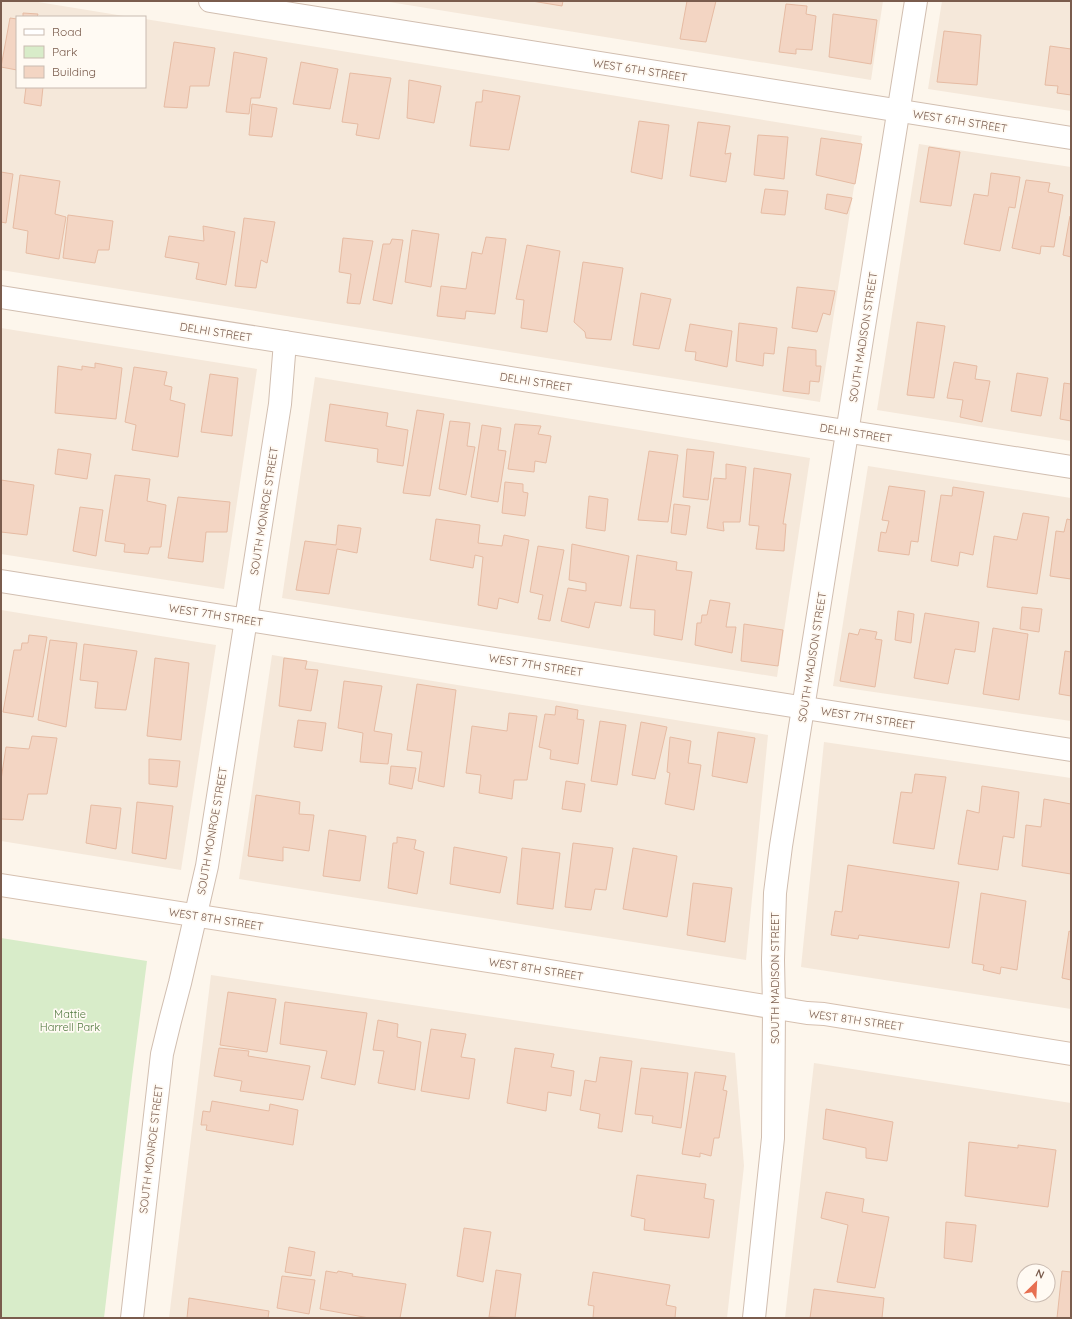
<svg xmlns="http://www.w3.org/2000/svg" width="1072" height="1319" font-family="Quicksand,sans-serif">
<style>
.residential{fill:#f5e8da;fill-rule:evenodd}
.green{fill:#d8ecc9}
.building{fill:#f3d5c3;stroke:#e6bba3}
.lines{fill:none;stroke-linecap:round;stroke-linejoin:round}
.street-casing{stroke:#d1beb0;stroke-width:24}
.secondary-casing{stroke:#d6c0b0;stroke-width:24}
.street{stroke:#fff;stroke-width:22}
.secondary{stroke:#fff;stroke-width:22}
.labels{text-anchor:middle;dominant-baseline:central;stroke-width:3.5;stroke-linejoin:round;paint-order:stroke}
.street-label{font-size:11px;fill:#7a5c4d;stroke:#fffaf3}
.park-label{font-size:11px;fill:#537a41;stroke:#fffaf3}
</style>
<rect width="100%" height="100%" fill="#fdf6ec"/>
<g class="residential">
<polygon points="1,1 32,1 130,17 17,17 17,87 145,87 145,19 862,136 820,402 1,270"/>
<polygon points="383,1 883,1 871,80"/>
<polygon points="942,1 1071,1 1071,111 928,89"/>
<polygon points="919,144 1071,167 1071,441 877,410"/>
<polygon points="1,328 257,369 224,589 1,554"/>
<polygon points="315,377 810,458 777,677 282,598"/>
<polygon points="868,466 1071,498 1071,721 833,686"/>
<polygon points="1,610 216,645 181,870 1,841"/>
<polygon points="272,655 768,735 746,960 239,879"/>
<polygon points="824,742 1071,778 1071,1009 801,967"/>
<polygon points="211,975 735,1053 744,1166 727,1318 169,1318"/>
<path d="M814 1063 1071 1103V1318H785ZM1024 1271H1048V1295H1024Z"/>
</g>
<polygon class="green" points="1,938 147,961 132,1077 104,1318 1,1318"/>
<g class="building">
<polygon points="532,1 563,1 562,6"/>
<polygon points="687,1 716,1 706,42 680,39"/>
<polygon points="786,4 807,6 806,14 816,16 812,50 796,49 796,54 779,52"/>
<polygon points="23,13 38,14 37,17 23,17"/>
<polygon points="833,14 877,20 871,64 829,57"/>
<polygon points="10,18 17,19 17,70 1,67"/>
<polygon points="944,31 981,35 977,85 937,82"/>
<polygon points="174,42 215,48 209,86 190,86 187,108 164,107"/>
<polygon points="1050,46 1071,49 1071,95 1057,93 1058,86 1045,85"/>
<polygon points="234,52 267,58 260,98 251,98 249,114 226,112"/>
<polygon points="301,62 338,69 330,109 293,104"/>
<polygon points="350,73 391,78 379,139 356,135 358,124 342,122"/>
<polygon points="409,80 441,86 434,123 407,118"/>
<polygon points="26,87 43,87 41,106 24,103"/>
<polygon points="483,90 520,96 509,150 470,146 476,102 482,102"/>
<polygon points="252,104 277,108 272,137 249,135"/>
<polygon points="639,121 669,125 662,179 631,172"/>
<polygon points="698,122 730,126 725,154 731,153 726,182 690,176"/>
<polygon points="758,135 788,137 784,179 754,175"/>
<polygon points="821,138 862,144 855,184 816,175"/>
<polygon points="929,147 960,152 951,206 920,202"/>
<polygon points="1,172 13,174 6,223 1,222"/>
<polygon points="991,173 1020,177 1015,208 1009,207 1000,251 964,244 974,194 988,196"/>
<polygon points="20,175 60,181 55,214 66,217 59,259 26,253 28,231 13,228"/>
<polygon points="1026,180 1050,183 1048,192 1063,195 1054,247 1041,246 1040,254 1012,248"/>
<polygon points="765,189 788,191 785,215 761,213"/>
<polygon points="827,194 852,198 847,214 825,209"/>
<polygon points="68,215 113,221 109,250 98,250 95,263 63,258"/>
<polygon points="1070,216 1071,217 1071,257 1063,255"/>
<polygon points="244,218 275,222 267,263 261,260 256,288 235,286"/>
<polygon points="203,226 235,232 226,285 196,279 199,263 165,257 169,236 204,241"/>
<polygon points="412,230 439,234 431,287 405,282"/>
<polygon points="486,237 506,239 495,314 466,311 465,319 437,316 441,286 466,289 472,252 482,254"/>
<polygon points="343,238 373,241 360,304 347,303 351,274 339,272"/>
<polygon points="392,239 403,240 392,304 373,300 383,244 390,244"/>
<polygon points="527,245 560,251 547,332 521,328 524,300 516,299"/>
<polygon points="583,262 623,268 611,340 586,338 585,332 574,322"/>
<polygon points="797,287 835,291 830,315 823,313 817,332 792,328"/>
<polygon points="641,293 671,299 659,349 633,345"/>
<polygon points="917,322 945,326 934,398 907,395"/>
<polygon points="739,323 777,328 774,354 764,353 763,366 736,361"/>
<polygon points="690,324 732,331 727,367 695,360 696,352 685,351"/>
<polygon points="788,347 816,350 816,366 821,366 819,382 810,381 809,394 783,391"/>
<polygon points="954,362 977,366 975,379 990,381 982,422 960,417 963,400 947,398"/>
<polygon points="95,363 122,368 116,419 55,413 58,366 82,370 82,366 95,368"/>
<polygon points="134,367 167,372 164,385 172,387 170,400 185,404 178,457 132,450 136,425 125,422"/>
<polygon points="1017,373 1048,378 1041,416 1011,411"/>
<polygon points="210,374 238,378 232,436 201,432"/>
<polygon points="1064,383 1071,384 1071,421 1060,419"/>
<polygon points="330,404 388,413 386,426 408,430 403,466 377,462 378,449 325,441"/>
<polygon points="417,410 444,414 430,496 403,493"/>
<polygon points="450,421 470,423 467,446 475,447 466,495 439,489"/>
<polygon points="515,424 541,426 538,434 551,436 546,463 535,461 534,472 508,469"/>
<polygon points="482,425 501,428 498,450 506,451 498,502 471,497"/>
<polygon points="58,449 91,454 87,479 55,474"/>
<polygon points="687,449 714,452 708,500 683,497"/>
<polygon points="649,451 678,455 668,522 638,520"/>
<polygon points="726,464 746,467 740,522 723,522 724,531 707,528 714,478 726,479"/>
<polygon points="754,468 791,474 783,524 786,524 784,551 756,549 759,526 749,525"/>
<polygon points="115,475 150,479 147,501 166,505 161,547 150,547 148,554 124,552 125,544 105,541"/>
<polygon points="1,480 34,485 27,535 1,532"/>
<polygon points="505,482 523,484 523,492 528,493 525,516 502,513"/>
<polygon points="889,486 925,491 918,542 911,541 909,555 878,551 881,532 886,533 889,521 882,520"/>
<polygon points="953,487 984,492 973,555 960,552 958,566 931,561 941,495 952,496"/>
<polygon points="589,496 608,499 605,531 586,528"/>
<polygon points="178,497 230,502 227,532 206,532 203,562 168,558"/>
<polygon points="674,504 690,506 686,535 671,533"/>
<polygon points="80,507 103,510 96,556 73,551"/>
<polygon points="1023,513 1049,517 1037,594 987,587 994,536 1017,540"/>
<polygon points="436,519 480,525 478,543 502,546 504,535 529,540 518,603 499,598 497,609 478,605 483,557 475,555 473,568 430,560"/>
<polygon points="1067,519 1071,520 1071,579 1050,576 1056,531 1064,532"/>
<polygon points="338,525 361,528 357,553 337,549 329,594 296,590 305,541 336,545"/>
<polygon points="572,544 629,556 621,606 595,602 589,628 561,621 568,588 586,591 586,583 569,580"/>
<polygon points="538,546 564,550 550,621 538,619 543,595 530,592"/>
<polygon points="637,555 677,562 676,570 692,572 682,640 654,635 655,610 630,608"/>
<polygon points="710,600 730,603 726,627 736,627 732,653 695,645 697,623 701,623 702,615 707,615"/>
<polygon points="1022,607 1042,609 1039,632 1020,629"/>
<polygon points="898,611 914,614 911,643 895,640"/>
<polygon points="925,613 979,622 975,652 955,649 948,684 914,678"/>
<polygon points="744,624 783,630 778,666 741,661"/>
<polygon points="993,628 1028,634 1019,700 983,694"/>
<polygon points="860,629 877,632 875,639 882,640 875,687 840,681 849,633 858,635"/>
<polygon points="29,635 47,637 33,717 3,712 14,650 21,650 22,643 28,643"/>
<polygon points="50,640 77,643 66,727 38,720"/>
<polygon points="84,644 137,651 126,710 95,708 98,682 80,680"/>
<polygon points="1065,651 1071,652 1071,696 1059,694"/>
<polygon points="155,658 189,663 181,740 147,736"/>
<polygon points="284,658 307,661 305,669 318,670 311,711 279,706"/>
<polygon points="344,681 382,686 374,731 392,734 388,764 360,762 363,733 338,728"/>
<polygon points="417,684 456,690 444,787 418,781 422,752 407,750"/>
<polygon points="556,706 578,710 577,719 584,720 578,764 550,759 551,750 539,747 545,714 555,715"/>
<polygon points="509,713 537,716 527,780 514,780 512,799 479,793 481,775 466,773 472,726 507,731"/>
<polygon points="298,720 326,723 322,751 294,747"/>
<polygon points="600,721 626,725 617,785 591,781"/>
<polygon points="641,722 667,727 655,779 632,775"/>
<polygon points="718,732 755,738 747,783 712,776"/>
<polygon points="32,736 57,738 47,794 28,794 23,820 1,819 1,780 6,747 29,749"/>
<polygon points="670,737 691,741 688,763 701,765 694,810 665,804 670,773 667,772"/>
<polygon points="149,759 180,761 177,787 149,784"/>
<polygon points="391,766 416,768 412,789 389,784"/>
<polygon points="915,774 946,777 934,849 893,843 901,792 912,793"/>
<polygon points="566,781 585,784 581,812 562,809"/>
<polygon points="982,786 1019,792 1014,838 1003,836 998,870 958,864 967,810 979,813"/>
<polygon points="256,795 300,802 299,814 314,815 309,851 283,847 283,861 248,856"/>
<polygon points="1044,799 1071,804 1071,874 1022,866 1026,825 1041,827"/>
<polygon points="137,802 173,806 166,859 132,853"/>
<polygon points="91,805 121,808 116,849 86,843"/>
<polygon points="329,830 366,836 360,881 323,876"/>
<polygon points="397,837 416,840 414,849 424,852 417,894 388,888 393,843 397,843"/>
<polygon points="573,843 613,848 606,890 595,889 591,910 565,907"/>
<polygon points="454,847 507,857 500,893 450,884"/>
<polygon points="522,848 560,853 553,909 517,904"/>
<polygon points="633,848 677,856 667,917 623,909"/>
<polygon points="848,865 959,882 949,948 859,935 858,939 831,935 835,911 842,912"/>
<polygon points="693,883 732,888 725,942 687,935"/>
<polygon points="981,893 1026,901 1017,970 1001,967 1000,974 983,970 984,965 972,963"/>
<polygon points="1069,931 1071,932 1071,980 1062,978"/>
<polygon points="228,992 276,999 267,1052 220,1045"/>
<polygon points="285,1002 367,1013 355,1085 321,1078 327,1051 280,1044"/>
<polygon points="378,1020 398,1024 397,1037 421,1042 415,1090 378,1083 384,1051 373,1050"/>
<polygon points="431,1029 466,1034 461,1057 475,1059 469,1099 421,1091"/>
<polygon points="219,1048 249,1051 248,1056 310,1066 303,1100 240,1091 242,1081 214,1076"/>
<polygon points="515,1048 554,1054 551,1067 574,1071 571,1096 548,1092 546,1111 507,1103"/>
<polygon points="600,1057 632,1061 622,1132 598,1128 600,1114 580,1110 585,1080 596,1082"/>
<polygon points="641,1068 688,1073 681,1128 652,1123 653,1116 635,1114"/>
<polygon points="695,1072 726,1076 723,1090 727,1091 719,1138 714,1138 711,1156 700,1153 700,1157 682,1154"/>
<polygon points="212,1101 269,1111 270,1104 298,1110 293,1145 206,1130 207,1125 201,1125 203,1111 210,1112"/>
<polygon points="826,1109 893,1122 887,1161 866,1158 866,1148 823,1139"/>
<polygon points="969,1142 1018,1148 1018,1145 1056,1150 1048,1207 965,1196"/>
<polygon points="637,1175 706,1184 704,1198 714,1200 709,1238 644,1230 645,1219 631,1216"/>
<polygon points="826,1192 864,1199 862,1212 889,1217 875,1288 837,1282 848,1225 821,1218"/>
<polygon points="946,1222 976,1225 972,1262 944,1258"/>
<polygon points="464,1228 491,1232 483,1282 457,1276"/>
<polygon points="289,1247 315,1252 311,1276 285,1272"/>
<polygon points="496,1270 521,1274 515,1318 489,1317"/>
<polygon points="326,1271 337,1273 338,1271 353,1274 352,1276 406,1284 400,1318 369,1318 320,1309"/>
<polygon points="1062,1271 1071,1272 1071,1318 1057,1318"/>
<polygon points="593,1272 670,1285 666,1305 676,1307 675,1318 593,1318 594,1306 588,1305"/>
<polygon points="282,1276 315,1280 309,1314 277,1308"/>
<polygon points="814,1289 884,1298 882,1318 810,1318"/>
<polygon points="189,1298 269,1311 268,1318 187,1318"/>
</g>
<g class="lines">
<g class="street-casing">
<g id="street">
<polyline points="210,1 1071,138"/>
<polyline points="1,297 1071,467"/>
<polyline points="1,581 1071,750"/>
<polyline points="132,1318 162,1054 170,1021 180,983 207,866 280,404 285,342"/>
<polyline points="754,1318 773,1138 774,1008 773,960 775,893 781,846 916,1"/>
</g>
</g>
<g class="secondary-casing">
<polyline id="secondary" points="1,885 507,964 807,1013 824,1014 1071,1054"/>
</g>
<use href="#street" class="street"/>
<use href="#secondary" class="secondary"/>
</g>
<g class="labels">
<g class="street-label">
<text transform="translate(640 70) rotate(9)">WEST 6TH STREET</text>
<text transform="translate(960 121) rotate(9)">WEST 6TH STREET</text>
<text transform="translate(216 332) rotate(9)">DELHI STREET</text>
<text transform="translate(863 337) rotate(-81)">SOUTH MADISON STREET</text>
<text transform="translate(536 382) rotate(9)">DELHI STREET</text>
<text transform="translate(856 433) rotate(9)">DELHI STREET</text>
<text transform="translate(264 511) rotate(-81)">SOUTH MONROE STREET</text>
<text transform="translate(216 615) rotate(9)">WEST 7TH STREET</text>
<text transform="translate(812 657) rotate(-81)">SOUTH MADISON STREET</text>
<text transform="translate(536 665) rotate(9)">WEST 7TH STREET</text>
<text transform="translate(868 718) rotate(9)">WEST 7TH STREET</text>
<text transform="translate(212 831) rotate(-80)">SOUTH MONROE STREET</text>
<text transform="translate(216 919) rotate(9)">WEST 8TH STREET</text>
<text transform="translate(536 969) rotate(9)">WEST 8TH STREET</text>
<text transform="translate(775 978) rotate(-90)">SOUTH MADISON STREET</text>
<text transform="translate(856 1020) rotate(8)">WEST 8TH STREET</text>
<text transform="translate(151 1149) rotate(-83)">SOUTH MONROE STREET</text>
</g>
<g class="park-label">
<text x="70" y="1014">Mattie<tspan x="70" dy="13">Harrell Park</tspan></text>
</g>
</g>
<rect width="1072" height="1319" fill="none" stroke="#7a5c4d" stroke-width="4"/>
<rect x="16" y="16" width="130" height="72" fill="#fffaf3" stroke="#cabbb1"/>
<rect x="24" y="29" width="20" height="6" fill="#ffffff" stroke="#cabbb1"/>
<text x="52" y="36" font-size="12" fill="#7a5c4d">Road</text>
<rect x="24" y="46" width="20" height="12" fill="#d8ecc9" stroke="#cabbb1"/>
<text x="52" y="56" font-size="12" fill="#7a5c4d">Park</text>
<rect x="24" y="66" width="20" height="12" fill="#f3d5c3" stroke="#cabbb1"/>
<text x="52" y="76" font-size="12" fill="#7a5c4d">Building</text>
<g transform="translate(1036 1283) rotate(24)"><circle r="19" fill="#fffaf3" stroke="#cabbb1"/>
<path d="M0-3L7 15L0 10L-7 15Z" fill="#e76f51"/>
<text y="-6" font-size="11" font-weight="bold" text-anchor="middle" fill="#7a5c4d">N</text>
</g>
</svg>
